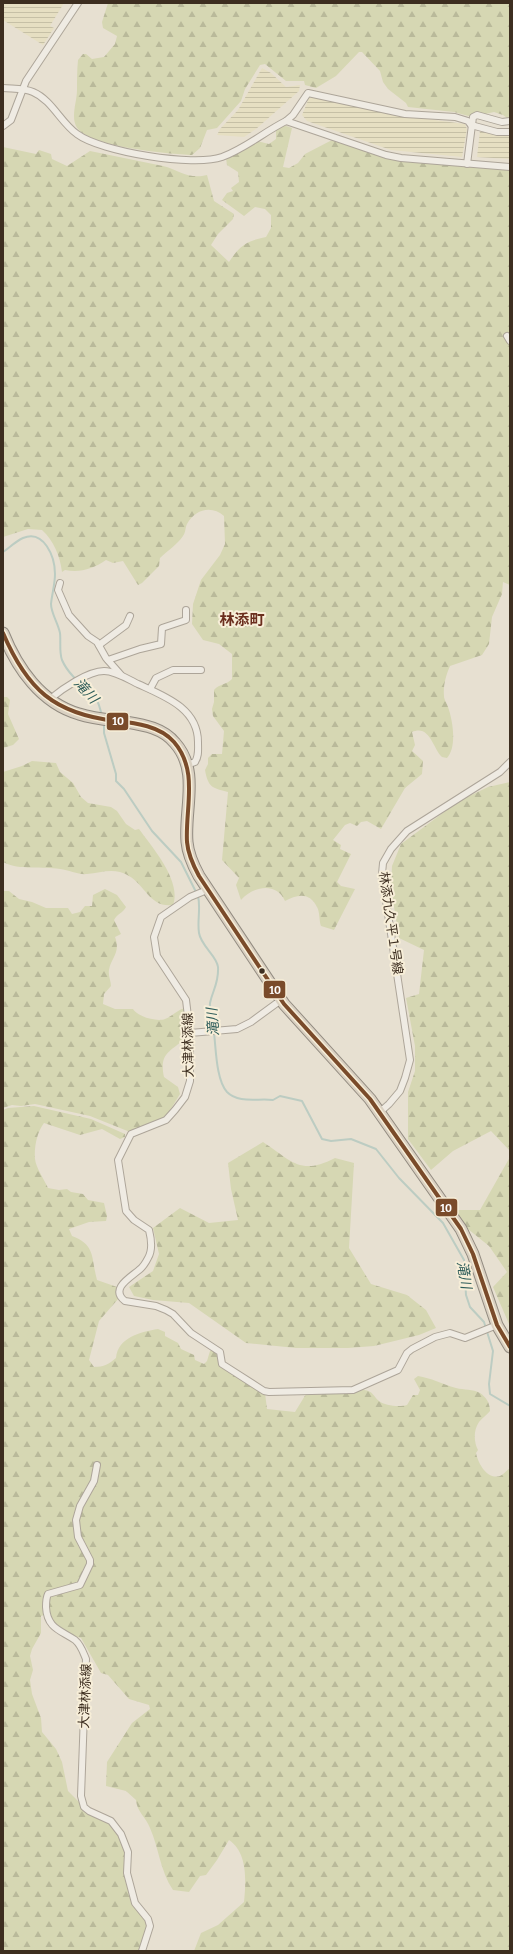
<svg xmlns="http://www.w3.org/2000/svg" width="513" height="1954" font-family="Bitter,'Noto Sans JP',serif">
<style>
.farmland{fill:url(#farmland-rules)}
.forest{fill:url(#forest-firs)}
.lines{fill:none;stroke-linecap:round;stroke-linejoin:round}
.stream{stroke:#bcccc2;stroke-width:2}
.street-casing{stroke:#ada599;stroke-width:8}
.highway-casing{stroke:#928b80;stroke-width:13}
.street{stroke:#efebe3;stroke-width:6}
.highway{stroke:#dad1c2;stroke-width:11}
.bus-1-casing{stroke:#f7eed8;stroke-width:7}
.bus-1{stroke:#7a4b2a;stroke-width:4}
.bus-dot{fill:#3d2e20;stroke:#f7eed8;stroke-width:1.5}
.labels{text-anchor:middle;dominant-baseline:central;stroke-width:4;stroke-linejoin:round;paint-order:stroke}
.street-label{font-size:13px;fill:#3d2e20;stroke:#f7eed8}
.water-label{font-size:14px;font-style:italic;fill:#2f5d5a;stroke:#f7eed8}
.quarter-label{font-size:15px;font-weight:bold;fill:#6b2e1e;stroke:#f7eed8}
.line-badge{stroke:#f7eed8;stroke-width:1.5}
.badge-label{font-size:11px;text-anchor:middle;font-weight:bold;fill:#fff}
</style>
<defs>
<pattern id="farmland-rules" width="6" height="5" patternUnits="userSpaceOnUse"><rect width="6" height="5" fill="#e6dfc2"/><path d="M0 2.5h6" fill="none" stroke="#c6c0a6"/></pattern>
<pattern id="forest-firs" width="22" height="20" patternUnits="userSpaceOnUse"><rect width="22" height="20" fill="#d6d7b3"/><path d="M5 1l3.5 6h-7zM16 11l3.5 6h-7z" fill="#b9b99a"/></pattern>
</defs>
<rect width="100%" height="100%" fill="#e7e0d1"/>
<g class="farmland">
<polygon points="3,3 64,3 50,26 54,28 43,45 3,20"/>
<polygon points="262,68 271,73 286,87 300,85 299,91 256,129 244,137 217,135 220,129 238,110"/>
<polygon points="309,98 321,98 389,114 465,124 467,129 462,157 391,150 307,121 302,115"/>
<polygon points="480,131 495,135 510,135 510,159 477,157"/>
</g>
<g class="forest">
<path d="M108 3H510V120L503 115 494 112 472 117 454 112 408 107 406 103 388 89 383 82 380 71 362 52H359L336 76 316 88 305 85 304 81H286L265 64 260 65 245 89 241 101 217 128 207 130 200 148 192 155C170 154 86 147 76 126 71 116 77 101 77 90 77 80 77 70 78 60L83 54H86L92 59 104 57 115 44 117 36 103 28 102 22Z"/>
<path d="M283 125 292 128 283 167 289 168 298 163 305 154 332 140 369 152 398 159 495 169H510V585L503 582 502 594 492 617 489 644 482 655 450 666C446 675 443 686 444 696 444 700 447 703 448 707 453 721 457 747 447 758L442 757C433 749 430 724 412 732L415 745 412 751 423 761 422 774 405 788 381 829 367 821 361 822 357 826 350 823 345 825 333 840 341 845 340 849 351 854 337 882 341 886 355 889 334 930 321 926C319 921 320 912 317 907 310 892 297 894 285 901 276 881 252 887 241 900L236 885 239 878 222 860 228 792C212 788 208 787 205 770L208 764V758L212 754H222L224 731 213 716 212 709 214 702V690C219 684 226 685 232 679V654L219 644 203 640 192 624 193 604 201 580 220 555 225 544 224 516C212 505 195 509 187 524 185 528 186 532 183 536 177 545 168 550 160 558L159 566 142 583 138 585 123 561 113 563 106 560C93 569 80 573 65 570L62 572C60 556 54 541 42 530L28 529 3 537V147L36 154 39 150 51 154 52 159 67 166 90 151 163 166C179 170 189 180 207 175L214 201 234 214 233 219 218 234 211 245 229 262C240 245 247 241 266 237L271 228V215L265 209 255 207 244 216 222 200 227 193 233 191 231 188 239 182 238 172 227 165 226 158 257 141 269 144 276 139V129Z"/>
<polygon points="3,697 7,697 10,700 8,714 19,739 13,745 3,748"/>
<path d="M32 761 56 763 60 772 73 783 81 797 88 803 111 807 117 811 126 824 135 830 139 829C152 847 182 881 173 905 150 908 146 886 129 876 114 867 102 873 87 874 79 875 69 870 60 869 42 866 20 871 3 862V772L22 766Z"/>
<polygon points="510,782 510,1151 491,1131 453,1151 431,1170 408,1139 408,1092 415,1071 415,1046 406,998 419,994 424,950 399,938 391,888 392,866 401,844 459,801 488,787"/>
<path d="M105 889 117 895 126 907C123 913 117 914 114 920L121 934 115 937C121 953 111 958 109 970 108 976 111 981 111 986L104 994 103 1004 115 1009H133C138 1017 157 1022 165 1019 173 1016 179 1008 187 1008L185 1039C169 1052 159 1054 164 1077L178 1087 180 1094 166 1117 130 1132 90 1116 35 1104 21 1106 12 1105 3 1108V891H9L19 899 32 902 46 908H68L72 914 80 912 85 906H92L93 895Z"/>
<path d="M34 1106 91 1119 125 1134V1137L120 1139 102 1129 80 1135 44 1123C37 1132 34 1147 35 1159 36 1168 44 1179 48 1188L59 1190 67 1189 71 1192 83 1194 88 1200 104 1203 107 1216 106 1221 89 1222 69 1229 72 1236C96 1245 91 1258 97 1280L117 1287 120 1293 119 1298 99 1321 89 1360 94 1367C104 1367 109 1364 116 1358 118 1337 141 1332 158 1329L165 1332V1336L178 1343 181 1349 194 1355 195 1360 204 1364 207 1361 210 1351 213 1349 217 1352 220 1365 265 1393 267 1409 295 1412 306 1394 364 1390C373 1391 373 1396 379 1401 385 1406 400 1407 407 1405L413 1395H418L420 1390 414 1379 418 1376C431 1378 442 1384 456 1388 464 1390 473 1389 480 1393 486 1397 490 1403 490 1411 487 1415 482 1418 479 1422 473 1431 474 1442 478 1450L476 1453C478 1463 487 1480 500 1476 504 1474 507 1470 510 1468V1951H194L201 1933 218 1925 244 1902C246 1881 248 1853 229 1840L217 1860 206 1875 200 1876 189 1892 173 1890C160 1871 159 1848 150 1828 146 1817 137 1812 136 1800L126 1791 106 1786 107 1762 132 1723 150 1709 149 1705 129 1699 108 1675 101 1673 81 1638 67 1634 52 1622 47 1614 41 1616V1633L32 1649 30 1656 33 1670 30 1680 32 1694 41 1718 42 1732 56 1749 62 1762 68 1791 84 1807 113 1824 126 1852V1872L147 1923V1932L141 1951H3V1110L8 1108Z"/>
<path d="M263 1142C292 1161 300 1176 335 1158L354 1163 349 1248 371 1284 407 1295 426 1310 436 1328 419 1335 374 1346 348 1348H296L246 1343 189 1303 153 1300 134 1296 129 1287 153 1271 159 1254 153 1228 180 1208 209 1223 238 1220 231 1189 228 1163Z"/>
<polygon points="510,1157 510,1324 509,1324 493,1287 507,1272 489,1246 458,1221 457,1210 480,1210"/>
</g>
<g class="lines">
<g class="stream">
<path d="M3 552C9 548 16 541 23 538 44 529 55 557 55 574 55 584 52 594 51 604 51 613 58 623 60 633 61 641 59 652 62 660 68 674 81 684 92 694 98 699 100 708 102 716"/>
<polyline points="104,724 104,733 116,774 116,781 124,789 152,831 181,862 196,892"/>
<path d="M198 896C201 908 197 921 199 933 201 946 217 956 218 967 219 983 213 989 210 1003 209 1013 213 1022 214 1033 216 1048 216 1080 227 1092 239 1104 258 1098 273 1100L280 1096 302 1101 322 1139 331 1141 351 1139 376 1149 399 1178 443 1223 464 1260 466 1295 470 1307 484 1322 493 1351 489 1384 490 1394 510 1406"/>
</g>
<g class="street-casing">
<g id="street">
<path d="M3 88C13 89 24 88 33 92 52 100 61 123 77 134 101 152 194 167 222 157 246 148 264 132 286 121L386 155 401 158 510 167"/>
<polyline points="286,121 293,115 308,93 405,114 455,117 468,121 471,125 497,132 510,132"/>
<polyline points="3,126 11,120 26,81 78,3"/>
<polyline points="467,164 473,117 477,115 502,122 510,121"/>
<polyline points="507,336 510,341"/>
<polyline points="60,583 58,590 69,615 88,636 97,642 106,658 121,675"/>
<polyline points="99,645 126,625 130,616"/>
<polyline points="108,660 140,649 161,644 162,628 186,620 186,610"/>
<polyline points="150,689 156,678 173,670 201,670"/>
<path d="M50 699C62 689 88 671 104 671 115 671 128 679 138 684 164 696 198 708 198 742 198 750 199 756 195 762L187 765"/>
<path d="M207 890 190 897 161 917 154 937 157 956 186 1000 190 1033V1081L185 1097 175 1110 166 1120 131 1134 118 1160 126 1211 134 1220 149 1230C151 1238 153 1250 148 1258 146 1262 143 1267 139 1270 131 1277 109 1289 125 1301L156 1306 166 1310 173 1314 191 1333 220 1352 222 1364 264 1391 269 1392 353 1390 398 1370 407 1353 412 1349 435 1337 450 1333 465 1338 497 1325"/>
<polyline points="190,1033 237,1029 251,1022 281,1000"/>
<polyline points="380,1112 389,1104 400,1091 405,1078 410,1060 382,874 383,863 391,849 407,831 500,772 510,762"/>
<path d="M97 1465 94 1481 80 1506 76 1520 78 1537 90 1560V1564L80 1585 48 1594C46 1598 46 1602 46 1607 47 1628 60 1630 75 1640 81 1645 83 1652 86 1659L81 1796 84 1807 89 1811 111 1821 121 1834 128 1852 127 1873 135 1903 148 1919 150 1926 142 1951"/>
</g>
</g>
<g class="highway-casing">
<path id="highway" d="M3 633C17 668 41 703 79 714 94 719 111 720 126 722 144 725 163 728 175 743 200 771 184 809 187 842 188 854 193 865 199 876L284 1004 370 1099 461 1229 473 1254 497 1325 510 1347"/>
</g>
<use href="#street" class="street"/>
<use href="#highway" class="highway"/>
<g class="bus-1-casing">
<path id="bus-1" d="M3 633C27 689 54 714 116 721 136 723 160 726 174 742 199 771 185 808 187 842 188 854 193 865 199 876L284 1004 370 1099 461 1229 473 1254 497 1325 510 1347"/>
</g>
<use href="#bus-1" class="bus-1"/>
</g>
<circle class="bus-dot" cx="262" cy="971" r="3.5"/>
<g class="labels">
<g class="street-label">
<text transform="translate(391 923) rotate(82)">林添九久平１号線</text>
<text transform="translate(188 1045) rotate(-91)">大津林添線</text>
<text transform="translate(85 1696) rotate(-88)">大津林添線</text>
</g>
<g class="water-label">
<text transform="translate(86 691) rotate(48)">滝川</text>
<text transform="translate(213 1022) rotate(-94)">滝川</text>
<text transform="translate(464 1275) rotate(80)">滝川</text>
</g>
<g class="quarter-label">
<text x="242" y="620">林添町</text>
</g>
</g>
<g class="line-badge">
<rect x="106" y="712" width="23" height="19" rx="4" fill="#7a4b2a"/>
<rect x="263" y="980" width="23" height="19" rx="4" fill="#7a4b2a"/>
<rect x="435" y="1198" width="23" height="19" rx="4" fill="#7a4b2a"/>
</g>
<g class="badge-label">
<text x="118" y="725">10</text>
<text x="275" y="994">10</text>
<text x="446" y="1212">10</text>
</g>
<rect width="513" height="1954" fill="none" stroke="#3d2e20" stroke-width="8"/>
</svg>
